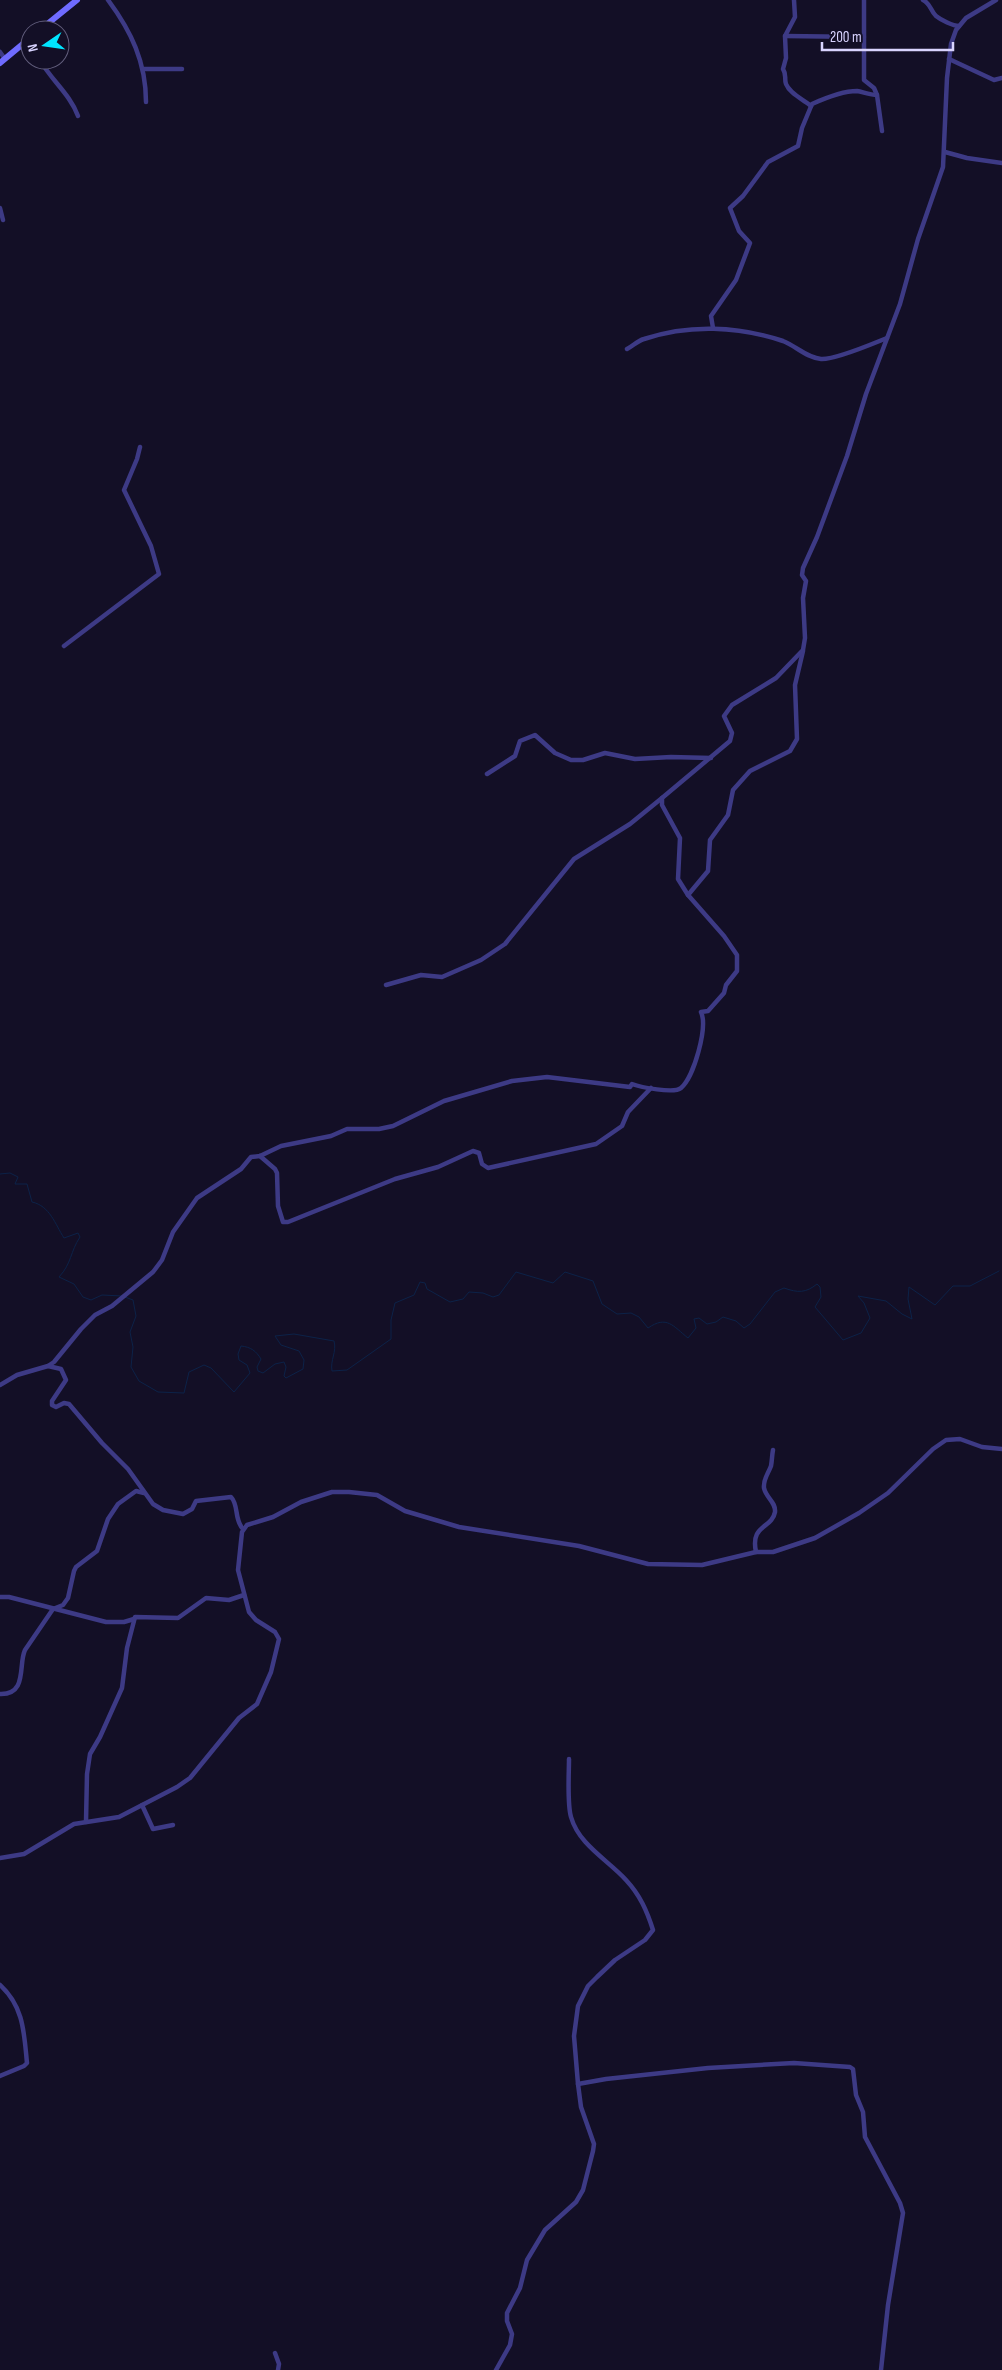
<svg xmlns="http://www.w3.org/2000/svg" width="1002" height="2370" font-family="'Sofia Sans Condensed',sans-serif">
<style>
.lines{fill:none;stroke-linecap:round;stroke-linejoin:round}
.stream{stroke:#0c2248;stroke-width:1}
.street{stroke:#3d3a85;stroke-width:4.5}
.secondary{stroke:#6f6bff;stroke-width:6}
</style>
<rect width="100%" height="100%" fill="#130f26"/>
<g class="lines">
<g class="stream">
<path d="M0 1174 10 1173 18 1177 15 1184H27L32 1202C50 1206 55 1224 64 1238L78 1233 80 1237C70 1252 72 1263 59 1277L74 1284 83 1297 91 1300 102 1295 122 1296"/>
<path d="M125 1297 133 1300 136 1316 130 1332 133 1347 131 1367 139 1381 158 1392 184 1393 189 1372 204 1365 211 1368 234 1392 250 1373 247 1365 239 1360 238 1354 241 1346C251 1347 256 1351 261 1359L257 1367 258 1371 263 1373 275 1364 284 1362 286 1367 284 1376 286 1378 303 1369 304 1360 299 1351 281 1345 275 1336 294 1334 334 1341C337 1352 330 1360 332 1371L347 1370 391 1339V1320L395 1303 414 1295 420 1282 425 1283 427 1289 450 1302 463 1299 469 1292 483 1293 493 1297 499 1295 516 1272 553 1283 565 1272 593 1281 602 1304 617 1314 631 1313 639 1317 648 1328C667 1315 673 1326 688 1338L696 1328 694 1319 699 1318 707 1324 716 1322 723 1317 736 1321 744 1328 750 1324 775 1292 784 1288C798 1293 806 1293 817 1284L820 1287 821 1297 815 1307 843 1340 861 1333 870 1318 864 1303 858 1296 886 1301 902 1314 912 1319 908 1299 909 1287 935 1305 953 1286H970L999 1271"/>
</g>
<g class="street">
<path d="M108 0C131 31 146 62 146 102"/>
<path d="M794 0 795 17 785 36 786 58 783 69C787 75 784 79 786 84 790 94 803 99 811 106"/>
<polyline points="864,0 864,80 874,88 877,95 882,131"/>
<path d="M923 0C931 4 930 10 936 16 941 20 953 26 959 26"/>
<polyline points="785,36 864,37"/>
<polyline points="0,52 5,59"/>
<polyline points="949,59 994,80 1002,78"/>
<path d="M40 60C51 80 70 94 78 116"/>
<polyline points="143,69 182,69"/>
<polyline points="945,152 967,158 1002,163"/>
<polyline points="0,208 3,220"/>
<path d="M713 328 711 316 736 280 750 243 739 231 730 208 743 196 768 162 798 146 802 128 812 104C823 99 844 91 857 91 863 92 870 95 877 95"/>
<path d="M627 349C633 346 637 341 644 339 689 324 738 326 783 341 796 346 807 358 821 359 835 360 872 344 887 338"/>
<polyline points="64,646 159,574 151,546 124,490 137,459 140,447"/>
<polyline points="487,774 515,756 520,741 535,735 555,753 571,760 583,760 605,753 635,759 671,757 711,758"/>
<polyline points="688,895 708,871 710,840 728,815 733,790 750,771 790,751 797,739 795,685 803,651"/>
<polyline points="386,985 421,975 442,977 481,960 505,944 574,859 630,824 662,798"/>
<polyline points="260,1156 275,1169 277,1173 278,1206 283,1222 288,1222 395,1179 438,1167 473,1151 479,1153 482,1164 488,1168 596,1144 622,1126 628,1112 651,1088"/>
<path d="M48 1366 61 1369 66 1380 52 1401V1405L56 1407 64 1403 69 1404 102 1443 128 1469 153 1504 163 1510 183 1514 192 1509 196 1501 231 1497C239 1505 234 1520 243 1529"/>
<path d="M0 1385 17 1375 48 1366 54 1362 81 1329 95 1315 112 1306 153 1272 162 1260 173 1232 197 1198 241 1169 251 1157 260 1156 281 1146 331 1136 347 1129H379L393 1126 444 1101 512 1081 547 1077 630 1087 632 1084C640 1087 674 1094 681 1088 694 1077 708 1027 701 1012L708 1011 724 993 726 985 737 971V955L724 936 688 895 678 879 680 838 662 805V798L730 741 732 733 724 716 732 705 776 678 803 650 805 638 803 598 806 581 802 575 803 568 817 537 847 456 866 394 900 304 918 239 943 167 947 78 951 44 956 30 966 18 996 0"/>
<path d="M756 1552C750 1524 772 1529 775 1512 776 1502 766 1498 764 1488 763 1479 768 1474 771 1466 772 1461 772 1455 773 1450"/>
<polyline points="0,1597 9,1597 106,1622 124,1622 134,1619"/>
<path d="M0 1694C28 1695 18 1664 25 1650L53 1609 63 1605 68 1598 74 1571 76 1567 97 1551 108 1519 118 1504 136 1491 144 1493"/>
<polyline points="142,1805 153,1829 173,1825"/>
<polyline points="86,1822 87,1774 90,1754 100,1737 122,1688 127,1648 135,1617 178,1618 206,1598 229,1600 244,1595"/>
<polyline points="0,1858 24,1854 74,1824 119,1817 177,1787 190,1778 239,1718 257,1704 271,1672 279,1639 275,1632 256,1620 249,1612 238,1570 242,1532 247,1525 273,1517 301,1502 332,1492 349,1492 377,1495 405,1511 459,1527 579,1546 648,1564 702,1565 756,1552 773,1552 815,1538 859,1513 888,1493 933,1449 946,1440 960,1439 982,1447 1002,1449"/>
<path d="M0 1985C24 2007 24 2033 27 2063L24 2066 0 2076"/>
<polyline points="578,2084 606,2079 708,2068 794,2063 850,2067 853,2069 856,2095 863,2112 865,2137 900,2203 903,2213 888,2305 881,2370"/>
<polyline points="275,2353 279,2364 278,2370"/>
<path d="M496 2370 510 2345 512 2334 507 2321V2313L520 2288 527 2260 545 2230 576 2202 583 2190 593 2151 594 2144 581 2107 578 2084 574 2036 578 2006 588 1986 597 1977 615 1960 645 1940 653 1930C647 1911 640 1895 626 1880 608 1860 579 1845 571 1817 567 1804 569 1774 569 1759"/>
</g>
<g class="secondary">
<polyline points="40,30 77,0"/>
<polyline points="0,63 30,38"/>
</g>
</g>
<g transform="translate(45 45) rotate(257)"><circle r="24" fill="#130f26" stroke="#625e7d"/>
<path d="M0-4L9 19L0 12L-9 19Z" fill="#00e5ff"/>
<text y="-8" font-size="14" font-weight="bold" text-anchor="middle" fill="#d9d4ff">N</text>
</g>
<path d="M822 42v8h131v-8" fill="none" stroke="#d9d4ff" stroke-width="2.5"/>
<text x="830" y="42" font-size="15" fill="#d9d4ff" stroke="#130f26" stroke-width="4" paint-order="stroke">200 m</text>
</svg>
